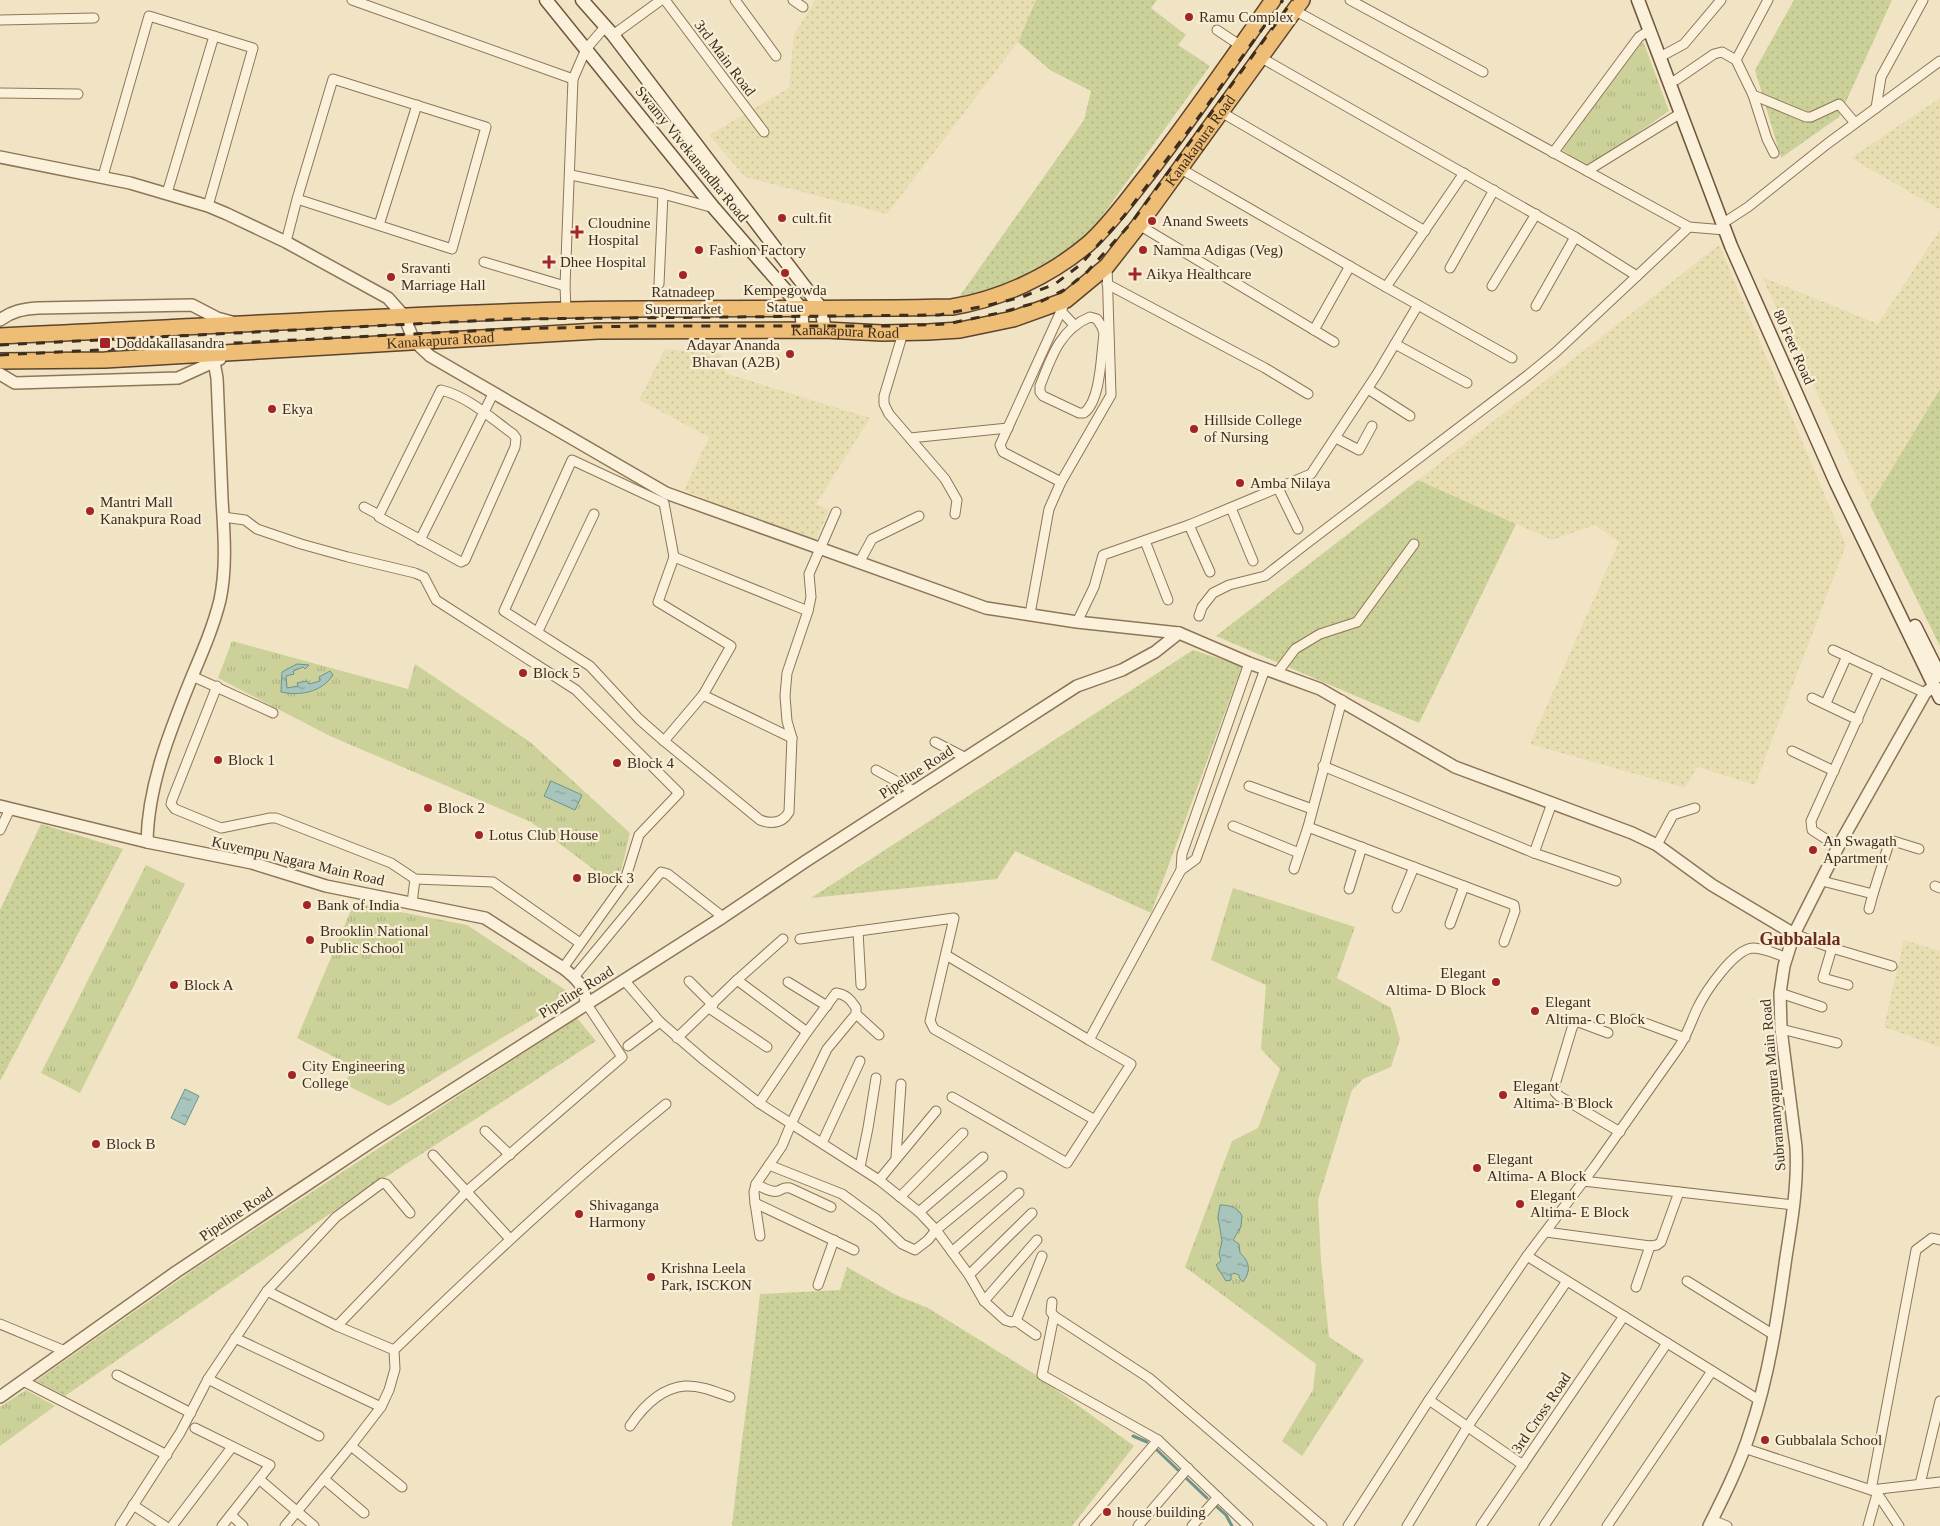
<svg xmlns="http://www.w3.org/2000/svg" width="1940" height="1526" font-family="Georgia,serif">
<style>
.farmland{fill:url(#farmland-dots)}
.grass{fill:url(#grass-dots)}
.park{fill:url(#park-tufts)}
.water{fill:url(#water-ripples);stroke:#6d948a}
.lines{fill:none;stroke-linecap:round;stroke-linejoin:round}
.stream{stroke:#6d948a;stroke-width:3}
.minor-casing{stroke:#8e7559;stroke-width:11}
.tertiary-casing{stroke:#8e7559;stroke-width:14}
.secondary-casing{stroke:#70563d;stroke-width:15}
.trunk-casing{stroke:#5c432e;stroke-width:18}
.minor{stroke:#fbf1da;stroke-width:9}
.tertiary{stroke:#fbf1da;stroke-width:11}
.secondary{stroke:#fbf1da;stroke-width:12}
.trunk{stroke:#eebe76;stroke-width:15}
.rail{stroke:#3d2d1e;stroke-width:3;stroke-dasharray:9 9;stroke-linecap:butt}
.poi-dot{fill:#a22528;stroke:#f8eed6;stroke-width:2}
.labels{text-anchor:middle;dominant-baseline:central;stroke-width:4.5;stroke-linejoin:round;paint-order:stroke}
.poi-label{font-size:15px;fill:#3d2d1e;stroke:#f8eed6;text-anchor:start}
.street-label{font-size:15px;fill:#3d2d1e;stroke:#f8eed6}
.quarter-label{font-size:18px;font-weight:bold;fill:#6d2b1b;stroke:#f8eed6}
</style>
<defs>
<pattern id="farmland-dots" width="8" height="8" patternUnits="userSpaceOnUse" patternTransform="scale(1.25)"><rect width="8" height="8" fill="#e8deb2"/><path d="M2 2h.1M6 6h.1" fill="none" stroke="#c8bf99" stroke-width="1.8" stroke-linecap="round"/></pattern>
<pattern id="grass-dots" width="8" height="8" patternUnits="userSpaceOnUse" patternTransform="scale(1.25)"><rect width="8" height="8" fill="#cbd198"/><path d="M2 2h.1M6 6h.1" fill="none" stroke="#afb483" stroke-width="1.8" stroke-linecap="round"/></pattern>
<pattern id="park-tufts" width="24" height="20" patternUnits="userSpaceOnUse" patternTransform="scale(1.25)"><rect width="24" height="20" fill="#cbd198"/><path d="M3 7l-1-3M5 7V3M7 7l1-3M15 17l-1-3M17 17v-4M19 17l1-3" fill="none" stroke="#afb483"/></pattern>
<pattern id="water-ripples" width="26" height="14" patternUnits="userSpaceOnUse" patternTransform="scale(1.25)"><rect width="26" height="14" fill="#a7c5bc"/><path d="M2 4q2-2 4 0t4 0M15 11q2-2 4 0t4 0" fill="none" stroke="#89a098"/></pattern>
</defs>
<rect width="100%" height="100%" fill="#f1e4c5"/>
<g class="farmland">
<polygon points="815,0 1036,0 1018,42 887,214 745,177 709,135 789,88 794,35"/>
<polygon points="1940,98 1940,207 1939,209 1851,158"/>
<polygon points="1940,230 1940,389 1870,505 1762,277 1878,324"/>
<polygon points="1719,245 1846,545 1755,785 1697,767 1685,788 1530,744 1619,542 1595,525 1552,540 1418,480"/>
<polygon points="665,349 721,354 725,373 870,418 816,504 829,510 814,544 684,490 709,437 639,400"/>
<polygon points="1904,940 1940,951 1940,1047 1884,1027"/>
</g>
<g class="grass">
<polygon points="1036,0 1157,0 1151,8 1186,35 1178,45 1210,66 1090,233 1049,263 1009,284 957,300 1084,120 1091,91 1050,70 1018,42"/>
<polygon points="1794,0 1892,0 1839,117 1781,158 1755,70"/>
<polygon points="1940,389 1940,646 1870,505"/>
<polygon points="1418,480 1516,524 1419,723 1216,636"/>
<polygon points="1193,650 1242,666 1151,913 1015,851 997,879 811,898"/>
<polygon points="41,824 123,849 0,1081 0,910"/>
<polygon points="577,1018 596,1041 344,1204 65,1396 36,1381 196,1268"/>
<path d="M847 1267 896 1295 928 1308 1036 1375 1134 1446 1072 1526H732C740 1448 752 1371 760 1294L840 1290Z"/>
</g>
<g class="park">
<polygon points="1643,41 1669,111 1588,168 1561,149"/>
<polygon points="232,641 408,689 415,664 530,742 630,833 624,859 619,876 613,884 531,822 330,736 218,678"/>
<polygon points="146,865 185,884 80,1093 41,1073"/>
<polygon points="1233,888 1355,927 1337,978 1391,1008 1400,1039 1391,1067 1363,1079 1352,1090 1318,1200 1321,1261 1329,1337 1364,1360 1302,1456 1282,1441 1313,1390 1316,1364 1185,1267 1232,1141 1258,1128 1280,1069 1261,1049 1266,985 1211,960"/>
<polygon points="354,903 467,925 573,995 389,1106 344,1084 354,1067 297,1038"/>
<polygon points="26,1390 55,1406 0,1446 0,1407"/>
</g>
<g class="water">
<path d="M297 664 309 665 305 669 303 667 293 671 294 674 286 676 287 688 298 686 297 683 307 681 309 684 320 681 319 677 330 671 333 675C321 693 299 696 281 692L282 672Z"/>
<polygon points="551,781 582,795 575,810 544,796"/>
<polygon points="185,1089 199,1096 185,1125 171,1118"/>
<path d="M1220 1205C1229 1205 1238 1207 1242 1216L1241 1227 1233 1240 1239 1244 1240 1253C1250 1262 1251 1271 1243 1282L1240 1279 1239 1275 1234 1273 1231 1275V1280L1226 1281 1216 1265 1221 1261 1219 1254 1222 1241 1218 1217Z"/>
</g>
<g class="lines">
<g class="stream">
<polyline points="1133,1436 1147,1442"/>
<polyline points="1157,1450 1178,1470"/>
<polyline points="1186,1478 1207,1498"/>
<polyline points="1216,1506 1226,1515 1232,1526"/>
</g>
<g class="minor-casing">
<g id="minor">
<polyline points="352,0 573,79"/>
<polyline points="665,0 764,132"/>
<polyline points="735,0 776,56"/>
<polyline points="793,0 803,7"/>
<polyline points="1350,0 1483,72"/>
<polyline points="1294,10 1689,227 1725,230"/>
<polyline points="0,20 94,18"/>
<polyline points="1217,30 1241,46"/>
<polyline points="613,35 661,0"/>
<polyline points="1260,57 1575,237 1637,276 1689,227"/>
<polyline points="1660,57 1684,44 1721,0"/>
<polyline points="1736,60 1768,0"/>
<polyline points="1676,80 1714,54 1722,52 1736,60 1753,95 1806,117 1811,117 1839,104 1855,123"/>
<polyline points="0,93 78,94"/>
<polyline points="1753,95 1767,139 1774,153"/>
<polyline points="1876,108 1881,77 1923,0"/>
<polyline points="1221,112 1425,231"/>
<polyline points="1553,153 1639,37 1650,30"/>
<polyline points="1181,169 1386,287 1464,173"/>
<polyline points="1587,171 1681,113"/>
<polyline points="571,175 663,194 714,208"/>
<polyline points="103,176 149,16 253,48 208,206"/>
<polyline points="167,193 214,36"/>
<polyline points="1728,220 1748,207 1827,144 1940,61"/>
<polyline points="379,225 417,105"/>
<polyline points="1139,225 1334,342"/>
<polyline points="286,242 297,199 333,79 486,127 452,249 297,199"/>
<polyline points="484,262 565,286"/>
<polyline points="1450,268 1494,190"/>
<polyline points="659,284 663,194"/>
<polyline points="1107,284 1265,368 1308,394"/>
<polyline points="1492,286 1536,214"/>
<polyline points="1386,287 1512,358"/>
<polyline points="1536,306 1575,237"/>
<polyline points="566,310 565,286 573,79 586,49 605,27"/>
<polyline points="1061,311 1075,326"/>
<path d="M1090 317 1097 319 1102 327 1104 334C1101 355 1101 400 1084 413H1079L1043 396 1040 392V386C1051 358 1060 329 1090 317Z"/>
<polyline points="1314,330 1350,266"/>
<polyline points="903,333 884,396 884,404 889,414 945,479 957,500 955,514"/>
<polyline points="1395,344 1467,383"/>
<polyline points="1368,389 1410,416"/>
<path d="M441 390C467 396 491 418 513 434L516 438 515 447 465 560 461 562 379 517V515Z"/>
<polyline points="910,438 1008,428"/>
<polyline points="1336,438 1359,450 1372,426"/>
<polygon points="572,460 664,503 674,557 658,602 731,646 703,695 664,741 639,719 590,666 504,611"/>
<polyline points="1061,482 1003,452 1000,445 1066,300"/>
<polyline points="1278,488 1298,529"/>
<polyline points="364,507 379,515"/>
<polyline points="1231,508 1253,561"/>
<polyline points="223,517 245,520 257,529 301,544 348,557 415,573 424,577 436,600 576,690 679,793 639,835 624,883 563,968"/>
<polyline points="1189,525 1311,474 1377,374 1418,305"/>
<polyline points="420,540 493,394"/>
<polyline points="1145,541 1168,600"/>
<polyline points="859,563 872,539 919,516"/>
<polyline points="808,611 811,597 809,574 836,512"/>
<polyline points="1030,614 1049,509 1061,482 1111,395 1107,266"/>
<polyline points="1199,616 1202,607 1213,593 1229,585 1265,576 1306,544 1528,375 1556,352 1637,276"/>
<polyline points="1077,622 1094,587 1103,555 1189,525 1210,572"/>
<polyline points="538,631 594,514"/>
<polyline points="1833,650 1925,693"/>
<polyline points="1277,673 1295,649 1320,634 1357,622 1414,544"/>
<polyline points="192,676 273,713"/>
<polyline points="217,686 172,800 171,804 175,809 221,828 270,818 276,818 391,863 415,879 493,882 580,943"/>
<polyline points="703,695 792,738"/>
<polyline points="1812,698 1858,720"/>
<polyline points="1826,703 1847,656"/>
<path d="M664 741 760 820C771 824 782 824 789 812L792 738 787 721 785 696 787 673 808 611 674 557"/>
<polyline points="935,742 966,758"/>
<polyline points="1792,751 1834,771"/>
<polyline points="1323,766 1534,853 1616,881"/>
<polyline points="876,770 914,791"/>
<polyline points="1249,786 1312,809"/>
<polyline points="1233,826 1299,853"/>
<polyline points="1308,827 1514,905 1515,911 1504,942"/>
<polyline points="0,830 10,809"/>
<polyline points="1657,845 1673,815 1695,808"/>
<polyline points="1838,847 1812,830 1811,821 1879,671"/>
<polyline points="1534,853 1552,803"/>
<polyline points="1294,869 1308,827 1342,700"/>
<polyline points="1181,870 1196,859 1265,669"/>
<polyline points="1822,881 1873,894 1869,909"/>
<polyline points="1935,886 1940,888"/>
<polyline points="1349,889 1362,847"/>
<polyline points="1873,894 1890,840 1919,849"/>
<polyline points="412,903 415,879"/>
<polyline points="1397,908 1414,867"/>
<polyline points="1450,924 1464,886"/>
<polyline points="858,931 861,985"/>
<polyline points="1794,934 1832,948 1892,966"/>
<polyline points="800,939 954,918 930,1021 934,1029 1095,1120"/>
<polyline points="1832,948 1823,978 1848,985"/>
<polyline points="946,955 1089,1040"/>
<polyline points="574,977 661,872 668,874 723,917"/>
<polyline points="624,980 660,1022 704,1060 759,1103 879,1180 919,1212 936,1230 969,1275 984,1301 1005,1320 1011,1322 1016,1321 1042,1256"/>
<polyline points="737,980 783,939"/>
<polyline points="689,981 713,1005"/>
<polyline points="788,982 827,1006"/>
<polyline points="1780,993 1822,1007"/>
<polyline points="709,1008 767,1047"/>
<polyline points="856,1014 879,1035"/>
<polyline points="1634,1019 1685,1038"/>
<polyline points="1781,1029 1837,1043"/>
<polyline points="1608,1033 1576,1021 1572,1028 1554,1088 1555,1092 1559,1096 1620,1132"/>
<polyline points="677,1038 737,980 807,1032"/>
<polyline points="628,1046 660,1022"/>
<polyline points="952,1097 1067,1163 1131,1064 1089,1040 1181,870 1182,854 1249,663"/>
<path d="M759 1103 807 1032 836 993C846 994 851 1000 856 1008V1014L827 1049 791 1124 782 1146 756 1184 754 1192 755 1203 760 1236"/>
<polyline points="485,1131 510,1155"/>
<polyline points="822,1143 860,1061"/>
<polyline points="433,1155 510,1239"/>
<polyline points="896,1157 901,1084"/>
<polyline points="769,1165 842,1194 876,1219 902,1244 915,1250 928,1240 936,1230 1002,1176"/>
<polyline points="860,1167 868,1128 876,1078"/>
<polyline points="879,1180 936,1111"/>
<polyline points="1583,1181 1794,1205"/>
<path d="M756 1184C762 1187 771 1193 778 1191 783 1189 783 1187 790 1188L831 1207"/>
<polyline points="900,1197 963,1133"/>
<polyline points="755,1203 854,1250"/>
<polyline points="919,1212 983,1157"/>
<polyline points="1546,1232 1650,1246 1657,1245 1661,1242 1679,1192"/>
<polyline points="952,1252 1019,1193"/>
<polyline points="1527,1256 1759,1400"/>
<polyline points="969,1275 1032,1213"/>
<polyline points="1687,1281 1774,1335"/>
<polyline points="818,1285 834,1240"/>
<polyline points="1636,1287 1650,1246"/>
<polyline points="267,1291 337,1326 394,1350"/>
<polyline points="984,1301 1037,1240"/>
<polyline points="1052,1302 1051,1312 1054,1316 1042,1375 1158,1440 1248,1526"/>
<polyline points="1054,1316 1149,1378 1322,1526"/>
<polyline points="1016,1321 1036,1335"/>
<polyline points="0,1324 65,1351"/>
<polyline points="337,1326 466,1192 622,1057 586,1003"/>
<polyline points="235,1338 381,1407"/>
<polyline points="117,1375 191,1413"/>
<polyline points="208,1379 319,1436"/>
<polyline points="23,1381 167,1455"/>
<polyline points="1429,1400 1523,1465"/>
<path d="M630 1426C642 1408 661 1388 685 1386 700 1385 716 1392 730 1397"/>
<polyline points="195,1428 270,1465 222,1526"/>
<polyline points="351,1446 402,1487"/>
<polyline points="1744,1448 1871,1490 1940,1482"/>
<polyline points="259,1479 314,1526"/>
<polyline points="324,1479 364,1513"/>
<polyline points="1920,1484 1940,1401"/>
<polyline points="1871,1490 1916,1250 1932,1238 1940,1240"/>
<polyline points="1875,1490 1899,1526"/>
<polyline points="133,1505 165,1526"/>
<polyline points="231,1515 243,1526"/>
<polyline points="1712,1520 1727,1526"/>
<polyline points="120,1526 180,1433 208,1379 267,1291 336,1217 382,1183 386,1184 410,1213"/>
<polyline points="172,1526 232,1447"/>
<path d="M285 1526 351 1446 381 1407 389 1390 395 1369 394 1350C482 1265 571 1181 666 1104"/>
<polyline points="1084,1526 1158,1440"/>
<polyline points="1138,1526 1188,1468"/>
<polyline points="1192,1526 1218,1497"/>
<path d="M1348 1526 1429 1400 1527 1256 1595 1166 1679 1047C1687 1035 1691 1022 1697 1009 1705 992 1734 949 1753 948 1765 948 1776 954 1787 958"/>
<polyline points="1407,1526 1468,1426 1567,1281"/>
<polyline points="1481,1526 1624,1316"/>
<polyline points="1544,1526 1667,1343"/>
<polyline points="1607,1526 1712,1371"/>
<polyline points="1868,1526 1877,1494"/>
</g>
</g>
<g class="tertiary-casing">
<g id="tertiary">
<polyline points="0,157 130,183 208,206 227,214 286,242 388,298 404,316 414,341 430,356 666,493 986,608 1077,622 1179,633 1249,663 1320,689 1455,767 1632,833 1657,845 1712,885 1794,934"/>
<path d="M0 320C12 311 23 309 38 308L192 305 217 318 232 322"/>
<polyline points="0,374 15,383 178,378 220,359"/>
<path d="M0 806 147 842 252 863 326 886 485 918 563 968C576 978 585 986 586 1003"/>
<path d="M147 842C148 785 170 731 191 679 202 653 213 628 220 600 227 567 224 532 222 499 220 458 219 418 217 378L214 362"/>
<polyline points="0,1397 176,1272 374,1140 723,917 806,861 1077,686 1122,670 1155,652 1179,633"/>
<path d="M1709 1526C1724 1496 1740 1464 1750 1432 1769 1376 1778 1315 1786 1257 1792 1220 1798 1184 1796 1147L1781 1029 1780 993 1784 966 1794 934 1838 847 1925 693 1934 686"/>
</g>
</g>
<g class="secondary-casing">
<g id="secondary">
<polyline points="546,0 714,208 801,308 803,331"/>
<polyline points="582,0 613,35 821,308 825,330"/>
<polyline points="1638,0 1731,246 1836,483 1940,698"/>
<polyline points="1915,626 1940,676"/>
</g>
</g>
<g class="trunk-casing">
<g id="trunk">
<path d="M0 336C188 328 376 315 565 310 694 307 823 310 952 307 1001 299 1050 276 1088 244 1109 226 1130 196 1147 175 1191 118 1232 59 1273 0"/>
<path id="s1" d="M0 361 105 360 598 331 825 330 882 333 928 332 960 330 1013 319 1066 300 1107 266 1139 225 1302 0"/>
</g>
</g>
<use href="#minor" class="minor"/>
<use href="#tertiary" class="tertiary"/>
<use href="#secondary" class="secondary"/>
<use href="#trunk" class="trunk"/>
<g class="rail">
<polyline points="0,345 510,319 939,315 985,306 1022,297 1055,284 1080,265 1124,216 1201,114 1283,0"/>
<polyline points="0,355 510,329 637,326 889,326 947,324 999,313 1042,301 1066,289 1087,272 1132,222 1293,0"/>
</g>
</g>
<g class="poi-dot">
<circle cx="1189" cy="17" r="5"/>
<circle cx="782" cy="218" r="5"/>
<circle cx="1152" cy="221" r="5"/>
<path d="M574.5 224.5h5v5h5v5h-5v5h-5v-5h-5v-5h5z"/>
<circle cx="699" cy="250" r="5"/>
<circle cx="1143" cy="250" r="5"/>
<path d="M546.5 254.5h5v5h5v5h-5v5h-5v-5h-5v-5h5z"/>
<circle cx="785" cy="273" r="5"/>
<path d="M1132.5 266.5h5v5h5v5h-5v5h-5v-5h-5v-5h5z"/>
<circle cx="683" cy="275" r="5"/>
<circle cx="391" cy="277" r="5"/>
<rect x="99" y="337" width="12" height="12" rx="2.5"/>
<circle cx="790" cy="354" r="5"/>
<circle cx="272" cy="409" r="5"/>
<circle cx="1194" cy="429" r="5"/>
<circle cx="1240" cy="483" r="5"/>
<circle cx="90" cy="511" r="5"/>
<circle cx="523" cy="673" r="5"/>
<circle cx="218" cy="760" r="5"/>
<circle cx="617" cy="763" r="5"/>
<circle cx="428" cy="808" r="5"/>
<circle cx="479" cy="835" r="5"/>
<circle cx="1813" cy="850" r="5"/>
<circle cx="577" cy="878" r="5"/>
<circle cx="307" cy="905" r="5"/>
<circle cx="310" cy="940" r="5"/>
<circle cx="1496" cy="982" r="5"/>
<circle cx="174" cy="985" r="5"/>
<circle cx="1535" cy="1011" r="5"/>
<circle cx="292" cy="1075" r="5"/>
<circle cx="1503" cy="1095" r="5"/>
<circle cx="96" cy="1144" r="5"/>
<circle cx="1477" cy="1168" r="5"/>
<circle cx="1520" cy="1204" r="5"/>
<circle cx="579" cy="1214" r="5"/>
<circle cx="651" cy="1277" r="5"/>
<circle cx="1765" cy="1440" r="5"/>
<circle cx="1107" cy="1512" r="5"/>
</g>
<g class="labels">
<g class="poi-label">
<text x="1199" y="17">Ramu Complex</text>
<text x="792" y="218">cult.fit</text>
<text x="1162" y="221">Anand Sweets</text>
<text x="588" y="223">Cloudnine<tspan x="588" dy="17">Hospital</tspan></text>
<text x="709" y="250">Fashion Factory</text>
<text x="1153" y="250">Namma Adigas (Veg)</text>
<text x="560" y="262">Dhee Hospital</text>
<text x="401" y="268">Sravanti<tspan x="401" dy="17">Marriage Hall</tspan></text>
<text x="1146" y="274">Aikya Healthcare</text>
<text x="785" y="290" text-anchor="middle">Kempegowda<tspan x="785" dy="17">Statue</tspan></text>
<text x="683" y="292" text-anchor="middle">Ratnadeep<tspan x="683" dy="17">Supermarket</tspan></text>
<text x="116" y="343">Doddakallasandra</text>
<text x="780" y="345" text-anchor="end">Adayar Ananda<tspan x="780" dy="17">Bhavan (A2B)</tspan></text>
<text x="282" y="409">Ekya</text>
<text x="1204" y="420">Hillside College<tspan x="1204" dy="17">of Nursing</tspan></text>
<text x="1250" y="483">Amba Nilaya</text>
<text x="100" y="502">Mantri Mall<tspan x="100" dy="17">Kanakpura Road</tspan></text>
<text x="533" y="673">Block 5</text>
<text x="228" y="760">Block 1</text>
<text x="627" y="763">Block 4</text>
<text x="438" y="808">Block 2</text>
<text x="489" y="835">Lotus Club House</text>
<text x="1823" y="841">An Swagath<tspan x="1823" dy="17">Apartment</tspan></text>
<text x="587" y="878">Block 3</text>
<text x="317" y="905">Bank of India</text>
<text x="320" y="931">Brooklin National<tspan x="320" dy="17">Public School</tspan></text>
<text x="1486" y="973" text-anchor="end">Elegant<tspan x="1486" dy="17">Altima- D Block</tspan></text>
<text x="184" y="985">Block A</text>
<text x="1545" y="1002">Elegant<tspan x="1545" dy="17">Altima- C Block</tspan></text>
<text x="302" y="1066">City Engineering<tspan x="302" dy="17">College</tspan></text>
<text x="1513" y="1086">Elegant<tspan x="1513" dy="17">Altima- B Block</tspan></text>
<text x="106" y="1144">Block B</text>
<text x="1487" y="1159">Elegant<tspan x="1487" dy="17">Altima- A Block</tspan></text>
<text x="1530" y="1195">Elegant<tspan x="1530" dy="17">Altima- E Block</tspan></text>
<text x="589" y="1205">Shivaganga<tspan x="589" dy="17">Harmony</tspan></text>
<text x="661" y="1268">Krishna Leela<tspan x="661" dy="17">Park, ISCKON</tspan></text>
<text x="1775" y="1440">Gubbalala School</text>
<text x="1117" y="1512">house building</text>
</g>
<g class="street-label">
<text transform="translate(725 58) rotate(53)">3rd Main Road</text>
<text stroke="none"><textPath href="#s1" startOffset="1281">Kanakapura Road</textPath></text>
<text transform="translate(692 154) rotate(51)">Swamy Vivekanandha Road</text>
<text stroke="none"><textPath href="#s1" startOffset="846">Kanakapura Road</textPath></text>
<text stroke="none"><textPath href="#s1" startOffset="441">Kanakapura Road</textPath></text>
<text transform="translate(1794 347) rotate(66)">80 Feet Road</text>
<text transform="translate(916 772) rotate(-33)">Pipeline Road</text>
<text transform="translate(298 861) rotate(13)">Kuvempu Nagara Main Road</text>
<text transform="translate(576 992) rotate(-32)">Pipeline Road</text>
<text transform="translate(1773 1085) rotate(-95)">Subramanyapura Main Road</text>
<text transform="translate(236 1214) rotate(-34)">Pipeline Road</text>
<text transform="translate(1541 1413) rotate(-56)">3rd Cross Road</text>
</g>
<g class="quarter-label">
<text x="1800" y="939">Gubbalala</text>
</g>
</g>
</svg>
